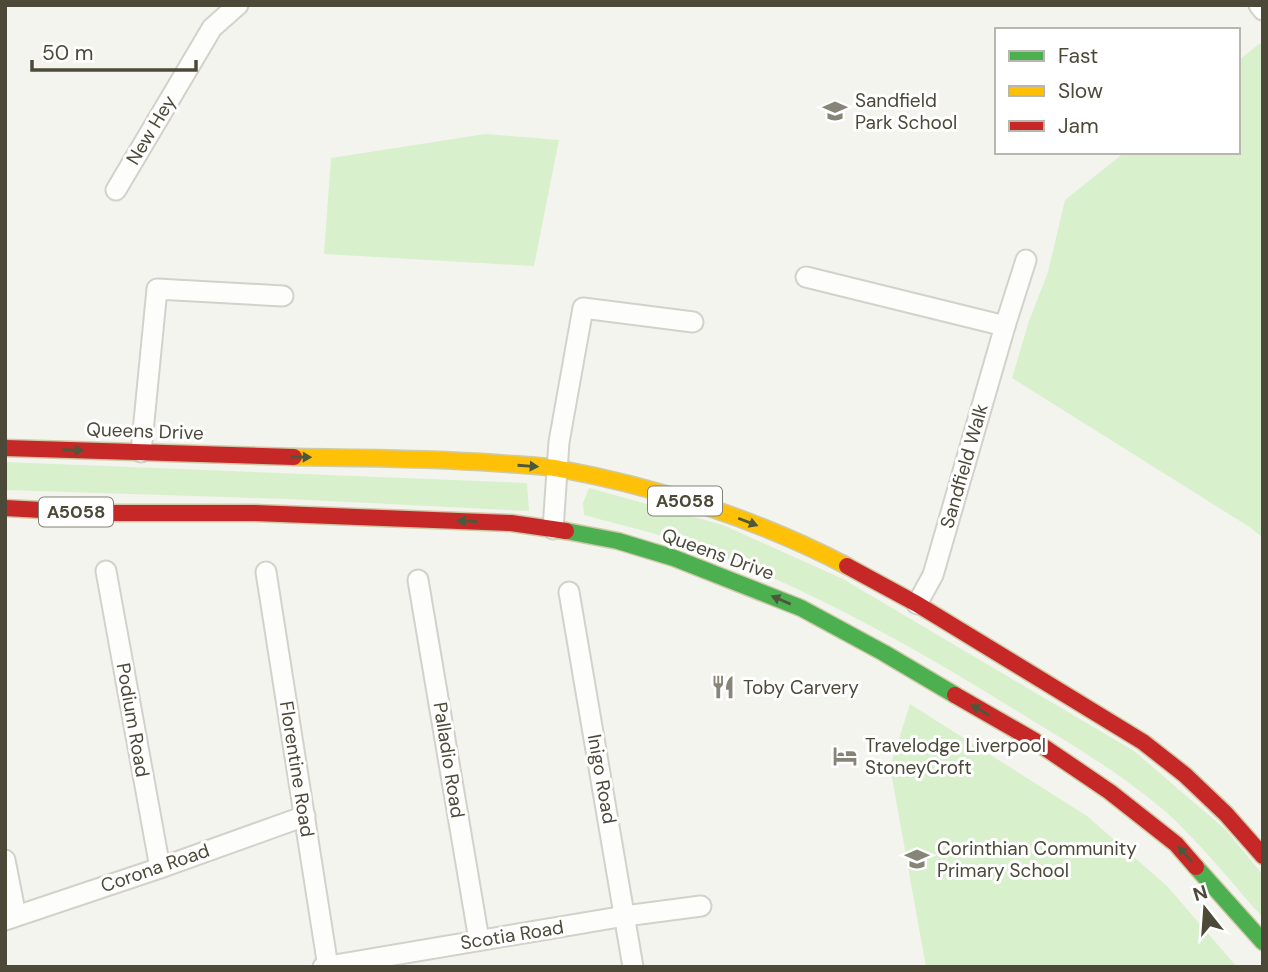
<svg xmlns="http://www.w3.org/2000/svg" width="1268" height="972" font-family="'DM Sans',sans-serif">
<style>
.green{fill:#d9f0cc}
.lines{fill:none;stroke-linecap:round;stroke-linejoin:round}
.street-casing{stroke:#d2d2cb;stroke-width:23}
.fast-casing{stroke:#cecaa7;stroke-width:19}
.slow-casing{stroke:#cecaa7;stroke-width:19}
.jam-casing{stroke:#cecaa7;stroke-width:19}
.street{stroke:#fdfdfc;stroke-width:19}
.fast{stroke:#4caf50;stroke-width:16}
.slow{stroke:#ffc107;stroke-width:16}
.jam{stroke:#c62828;stroke-width:16}
.oneway{fill:#4c583c}
.labels{text-anchor:middle;dominant-baseline:central;stroke-width:6;stroke-linejoin:round;paint-order:stroke}
.shield{fill:#fff;stroke:#828074;stroke-width:2}
.shield-label{font-size:18px;font-weight:bold;fill:#4c4938}
.poi-label{font-size:19px;fill:#4c4938;stroke:#fff;text-anchor:start}
.street-label{font-size:19px;fill:#4c4938;stroke:#fff}
</style>
<rect width="100%" height="100%" fill="#f4f4ee"/>
<g class="green">
<polygon points="1260,43 1263,45 1263,538 1251,528 1012,378 1029,321 1048,272 1065,200 1125,152 1238,152 1238,61"/>
<polygon points="485,134 559,140 534,266 324,254 331,158"/>
<polygon points="5,462 527,483 529,511 289,499 5,490"/>
<path d="M589 488 723 525 843 579 1134 751 1226 830 1263 875V918C1231 882 1201 844 1166 812 1119 772 1069 743 1017 711 920 651 822 595 716 554 674 537 628 527 584 515L583 503Z"/>
<polygon points="910,704 1087,816 1167,886 1237,967 926,967 890,767"/>
</g>
<g class="lines">
<g class="street-casing">
<g id="street">
<polyline points="1259,5 1263,10"/>
<polyline points="116,190 212,28 238,5"/>
<polyline points="806,277 1005,326 933,575 917,604"/>
<polyline points="1005,326 1026,260"/>
<polyline points="141,452 157,289 283,296"/>
<polyline points="553,529 559,442 583,308 693,322"/>
<polyline points="106,571 160,868"/>
<polyline points="266,572 328,967"/>
<polyline points="418,580 479,940"/>
<polyline points="569,592 633,967"/>
<polyline points="5,860 16,916"/>
<polyline points="5,920 160,868 305,816"/>
<polyline points="323,967 625,916 701,906"/>
</g>
</g>
<g class="fast-casing">
<g id="fast">
<polyline points="566,531 618,541 674,558 801,608 884,653 955,695"/>
<polyline points="1196,867 1263,942"/>
</g>
</g>
<g class="slow-casing">
<path id="slow" d="M294 457C362 458 429 458 496 463 517 465 540 465 560 469 658 487 759 520 847 566"/>
</g>
<g class="jam-casing">
<g id="jam">
<polyline points="5,448 294,457"/>
<polyline points="5,508 97,513 255,513 511,523 566,531"/>
<polyline points="847,566 917,604 1143,742 1185,775 1226,814 1263,856"/>
<polyline points="955,695 1035,741 1110,792 1176,844 1196,867"/>
</g>
</g>
<use href="#street" class="street"/>
<use href="#fast" class="fast"/>
<use href="#slow" class="slow"/>
<use href="#jam" class="jam"/>
</g>
<defs><path id="oneway-solid" d="M-6-.8H1V-3.2L6.5 0L1 3.2V.8H-6Z" transform="scale(1.75)"/></defs>
<g class="oneway">
<use href="#oneway-solid" transform="translate(73 450) rotate(2)"/>
<use href="#oneway-solid" transform="translate(301 457) rotate(1)"/>
<use href="#oneway-solid" transform="translate(528 466) rotate(4)"/>
<use href="#oneway-solid" transform="translate(467 521) rotate(-177)"/>
<use href="#oneway-solid" transform="translate(748 522) rotate(21)"/>
<use href="#oneway-solid" transform="translate(781 600) rotate(-157)"/>
<use href="#oneway-solid" transform="translate(980 710) rotate(-150)"/>
<use href="#oneway-solid" transform="translate(1185 854) rotate(-131)"/>
</g>
<defs>
<g id="school-bare" transform="scale(1.89)"><path d="M0-5L7-2L0 1L-7-2ZM-4 1L0 2.5L4 1V4Q0 6-4 4Z" fill="#878578" stroke="#fff" stroke-width="2.5" paint-order="stroke"/></g>
<g id="restaurant-bare" transform="scale(1.89)"><path d="M-5-6h1v4h1v-4h1v4h1v-4h1v5L-1.5 .5V6h-2V.5L-5-1ZM5-6V6H3V1.5H1.5Q1.5-4 5-6Z" fill="#878578" stroke="#fff" stroke-width="2.5" paint-order="stroke"/></g>
<g id="hotel-bare" transform="scale(1.89)"><path d="M-6-4.5h1.5V1H6V5H4.5V3h-9V5H-6ZM-4 0a1.8 1.8 0 1 1 3.6 0ZM.5 0V-2.5h3Q6-2.5 6 0Z" fill="#878578" stroke="#fff" stroke-width="2.5" paint-order="stroke"/></g>
</defs>
<g fill-rule="evenodd">
<use href="#school-bare" x="835" y="111"/>
<use href="#restaurant-bare" x="723" y="687"/>
<use href="#hotel-bare" x="845" y="756"/>
<use href="#school-bare" x="917" y="859"/>
</g>
<g class="labels">
<g class="shield">
<rect x="648" y="486.5" width="74" height="29" rx="5"/>
<rect x="39" y="497.5" width="74" height="29" rx="5"/>
</g>
<g class="shield-label">
<text x="685" y="501">A5058</text>
<text x="76" y="512">A5058</text>
</g>
<g class="poi-label">
<text x="855" y="100">Sandfield<tspan x="855" dy="22">Park School</tspan></text>
<text x="743" y="687">Toby Carvery</text>
<text x="865" y="745">Travelodge Liverpool<tspan x="865" dy="22">StoneyCroft</tspan></text>
<text x="937" y="848">Corinthian Community<tspan x="937" dy="22">Primary School</tspan></text>
</g>
<g class="street-label">
<text transform="translate(151 130) rotate(-59)">New Hey</text>
<text transform="translate(145 431) rotate(2)">Queens Drive</text>
<text transform="translate(964 466) rotate(-74)">Sandfield Walk</text>
<text transform="translate(718 554) rotate(20)">Queens Drive</text>
<text transform="translate(133 720) rotate(80)">Podium Road</text>
<text transform="translate(449 760) rotate(81)">Palladio Road</text>
<text transform="translate(297 769) rotate(81)">Florentine Road</text>
<text transform="translate(602 779) rotate(80)">Inigo Road</text>
<text transform="translate(155 868) rotate(-19)">Corona Road</text>
<text transform="translate(512 935) rotate(-9)">Scotia Road</text>
</g>
</g>
<rect width="1268" height="972" fill="none" stroke="#4c4938" stroke-width="14"/>
<rect x="995" y="28" width="245" height="126" fill="#ffffff" stroke="#b7b6af" stroke-width="2"/>
<rect x="1009" y="51" width="35" height="10" fill="#4caf50" stroke="#b7b6af" stroke-width="2"/>
<text x="1058" y="63" font-size="21" fill="#4c4938">Fast</text>
<rect x="1009" y="86" width="35" height="10" fill="#ffc107" stroke="#b7b6af" stroke-width="2"/>
<text x="1058" y="98" font-size="21" fill="#4c4938">Slow</text>
<rect x="1009" y="121" width="35" height="10" fill="#c62828" stroke="#b7b6af" stroke-width="2"/>
<text x="1058" y="133" font-size="21" fill="#4c4938">Jam</text>
<g transform="translate(1205 909) rotate(343)" stroke="#ffffff" stroke-width="5" paint-order="stroke">
<path d="M0-5L12 26L0 18L-12 26Z" fill="#4c4938"/>
<text y="-10" font-size="19" font-weight="bold" text-anchor="middle" fill="#4c4938">N</text>
</g>
<path d="M32 60v10h164v-10" fill="none" stroke="#4c4938" stroke-width="3.5"/>
<text x="42" y="60" font-size="21" fill="#4c4938" stroke="#ffffff" stroke-width="5" paint-order="stroke">50 m</text>
</svg>
